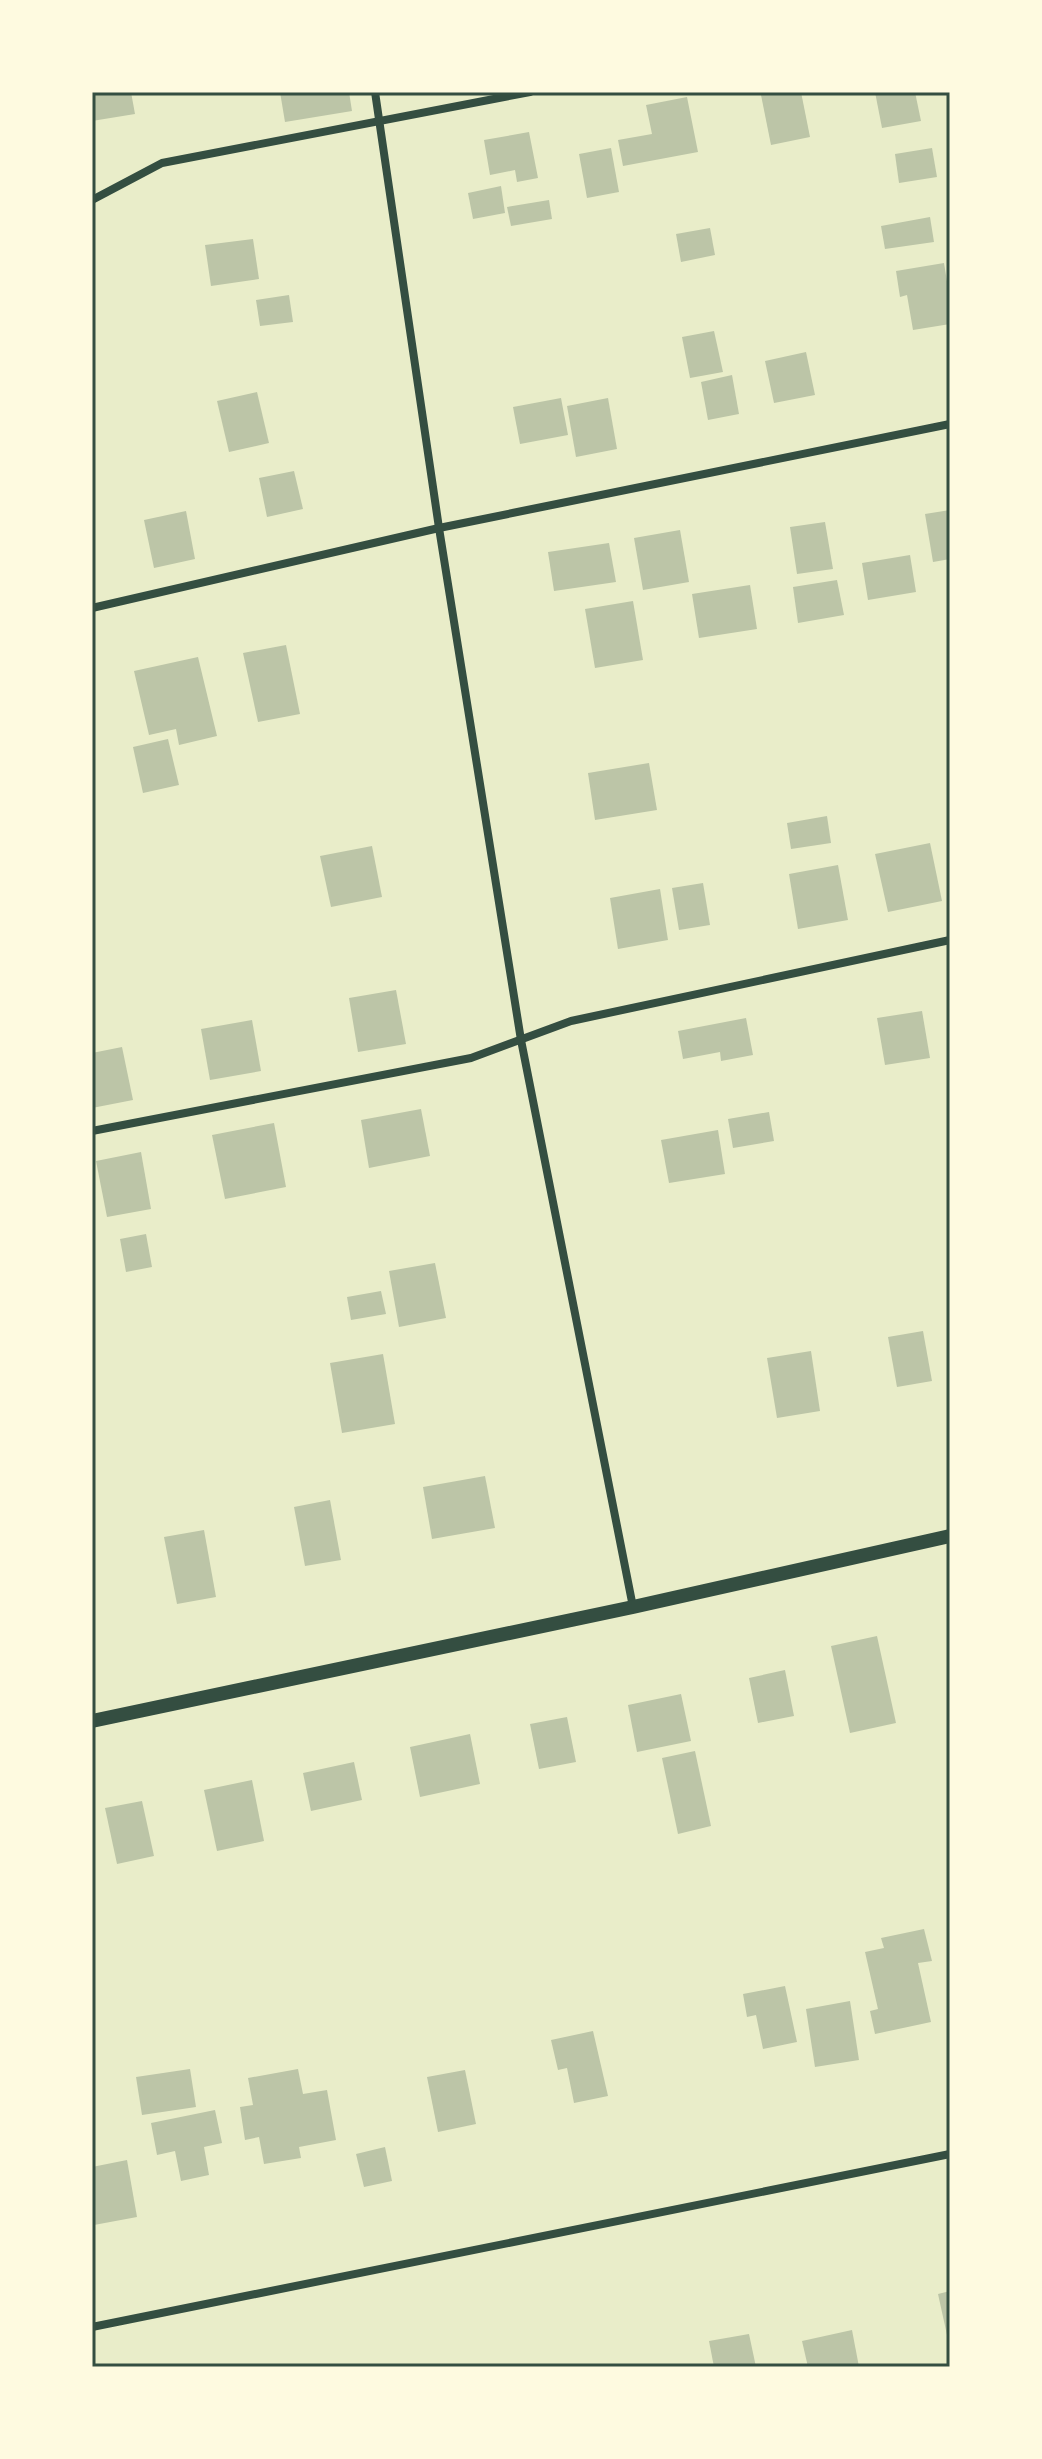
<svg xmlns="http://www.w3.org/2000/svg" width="1042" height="2459" font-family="Rubik,sans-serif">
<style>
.building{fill:#bcc5a7}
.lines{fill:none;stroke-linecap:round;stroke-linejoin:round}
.minor{stroke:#344e41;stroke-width:8}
.tertiary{stroke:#344e41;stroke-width:14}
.neatline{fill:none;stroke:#344e41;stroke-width:3}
</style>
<rect width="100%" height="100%" fill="#e9edc9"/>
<g class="building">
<polygon points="92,92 131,92 135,114 92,121"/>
<polygon points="280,92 349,92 352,111 285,122"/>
<polygon points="777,92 801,92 810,137 771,145 761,95"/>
<polygon points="875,92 915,92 921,121 882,128"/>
<polygon points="687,97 698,152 623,166 618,140 652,134 646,105"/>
<polygon points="529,132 538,178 517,182 515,170 490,175 484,140"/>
<polygon points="611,148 619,192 587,198 579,154"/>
<polygon points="932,148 937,177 899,183 895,154"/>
<polygon points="501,186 505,213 473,219 468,193"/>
<polygon points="549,200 552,219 511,226 507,207"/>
<polygon points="930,217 934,242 885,249 881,226"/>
<polygon points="710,228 715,255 681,262 676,234"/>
<polygon points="253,239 259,279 211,286 205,245"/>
<polygon points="944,263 950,300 950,324 913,330 907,295 900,297 896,271"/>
<polygon points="289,295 293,322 260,326 256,300"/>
<polygon points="714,331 723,372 690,378 682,337"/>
<polygon points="806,352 815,395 774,403 765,361"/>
<polygon points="732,375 739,414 708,420 701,382"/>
<polygon points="257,392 269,443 229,452 217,401"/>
<polygon points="561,398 568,435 520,444 513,407"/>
<polygon points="608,398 617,449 576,457 567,406"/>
<polygon points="294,471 303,509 267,517 259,478"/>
<polygon points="950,510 950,559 933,562 925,514"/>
<polygon points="186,511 195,559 154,568 144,520"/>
<polygon points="825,522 833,569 797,574 790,527"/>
<polygon points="680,530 689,582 643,590 634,538"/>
<polygon points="609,543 616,582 554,591 548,552"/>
<polygon points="910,555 916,592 868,600 862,563"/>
<polygon points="837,580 844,615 798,623 793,587"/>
<polygon points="750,585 757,629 699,638 692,594"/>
<polygon points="633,601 643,660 595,668 585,609"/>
<polygon points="286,645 300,714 258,722 243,653"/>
<polygon points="198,657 217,736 179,745 176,729 149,735 134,671"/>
<polygon points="168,739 179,785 143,793 133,747"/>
<polygon points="649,763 657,810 595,820 588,773"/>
<polygon points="827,816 831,843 791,849 787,823"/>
<polygon points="930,843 942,901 888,912 875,854"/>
<polygon points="372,846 382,897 331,907 320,856"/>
<polygon points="838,865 848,920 798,929 789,874"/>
<polygon points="703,883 710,925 679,930 672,888"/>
<polygon points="660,889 668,940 618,949 610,898"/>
<polygon points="396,990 406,1044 358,1052 349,998"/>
<polygon points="922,1011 930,1058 885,1065 877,1018"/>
<polygon points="746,1018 753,1055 721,1061 720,1052 683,1059 678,1031"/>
<polygon points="252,1020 261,1071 210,1080 201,1029"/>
<polygon points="122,1047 133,1100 92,1108 92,1053"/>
<polygon points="421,1109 430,1156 369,1168 361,1120"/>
<polygon points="769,1112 774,1141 733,1148 728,1119"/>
<polygon points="274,1123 286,1187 225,1199 212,1135"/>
<polygon points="718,1130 725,1174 669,1183 661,1140"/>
<polygon points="141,1152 151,1209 107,1217 96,1161"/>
<polygon points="146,1234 152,1267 126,1272 120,1239"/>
<polygon points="435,1263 446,1318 399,1327 389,1271"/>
<polygon points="381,1291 386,1314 351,1320 347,1297"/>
<polygon points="923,1331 932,1381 897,1387 888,1337"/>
<polygon points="811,1351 820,1411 777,1418 767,1358"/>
<polygon points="383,1354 395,1424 342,1433 330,1363"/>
<polygon points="485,1476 495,1528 432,1539 423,1487"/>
<polygon points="330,1500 341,1560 305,1566 294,1507"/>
<polygon points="204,1530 216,1597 177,1604 164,1537"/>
<polygon points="877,1636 896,1723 850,1733 831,1646"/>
<polygon points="785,1670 794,1716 758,1723 749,1678"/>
<polygon points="681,1694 691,1741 637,1752 628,1705"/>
<polygon points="567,1717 576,1762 539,1769 530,1724"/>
<polygon points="470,1734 480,1784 420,1797 410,1747"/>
<polygon points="695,1751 711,1826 678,1834 662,1758"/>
<polygon points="354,1762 362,1800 311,1811 303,1773"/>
<polygon points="252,1780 264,1841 217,1851 204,1790"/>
<polygon points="142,1801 154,1856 117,1864 105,1808"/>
<polygon points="924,1929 932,1961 918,1963 931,2022 875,2034 870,2011 878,2009 865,1952 884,1948 881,1938"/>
<polygon points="785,1986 797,2042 763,2049 756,2015 747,2017 743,1994"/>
<polygon points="850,2001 859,2060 815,2067 806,2009"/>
<polygon points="593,2031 608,2096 574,2103 567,2068 558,2070 551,2040"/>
<polygon points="190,2069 196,2107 142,2115 136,2077"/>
<polygon points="298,2069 303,2094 327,2090 336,2140 299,2147 301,2158 264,2164 259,2137 245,2140 240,2107 253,2105 248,2078"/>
<polygon points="465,2070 476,2124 438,2132 427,2077"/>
<polygon points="215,2110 222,2143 204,2147 209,2175 181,2181 175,2151 157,2155 151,2123"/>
<polygon points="385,2147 392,2181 364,2187 356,2154"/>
<polygon points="127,2160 137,2217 94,2225 92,2213 92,2167"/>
<polygon points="950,2291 950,2344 949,2344 938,2294"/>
<polygon points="852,2330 859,2367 808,2367 802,2341"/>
<polygon points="749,2334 756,2367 714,2367 709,2341"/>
</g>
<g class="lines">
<g class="minor">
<polyline points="375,92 439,528 521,1040 633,1607"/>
<polyline points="92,200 162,163 530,92"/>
<polyline points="92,608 439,528 950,424"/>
<polyline points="92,1131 471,1058 571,1021 950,940"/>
<polyline points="92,2327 950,2154"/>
</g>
<polyline class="tertiary" points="92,1721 633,1607 950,1536"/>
</g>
<rect width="1042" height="2459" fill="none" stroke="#fefae0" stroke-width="188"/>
<rect x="94" y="94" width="854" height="2271" class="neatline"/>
</svg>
